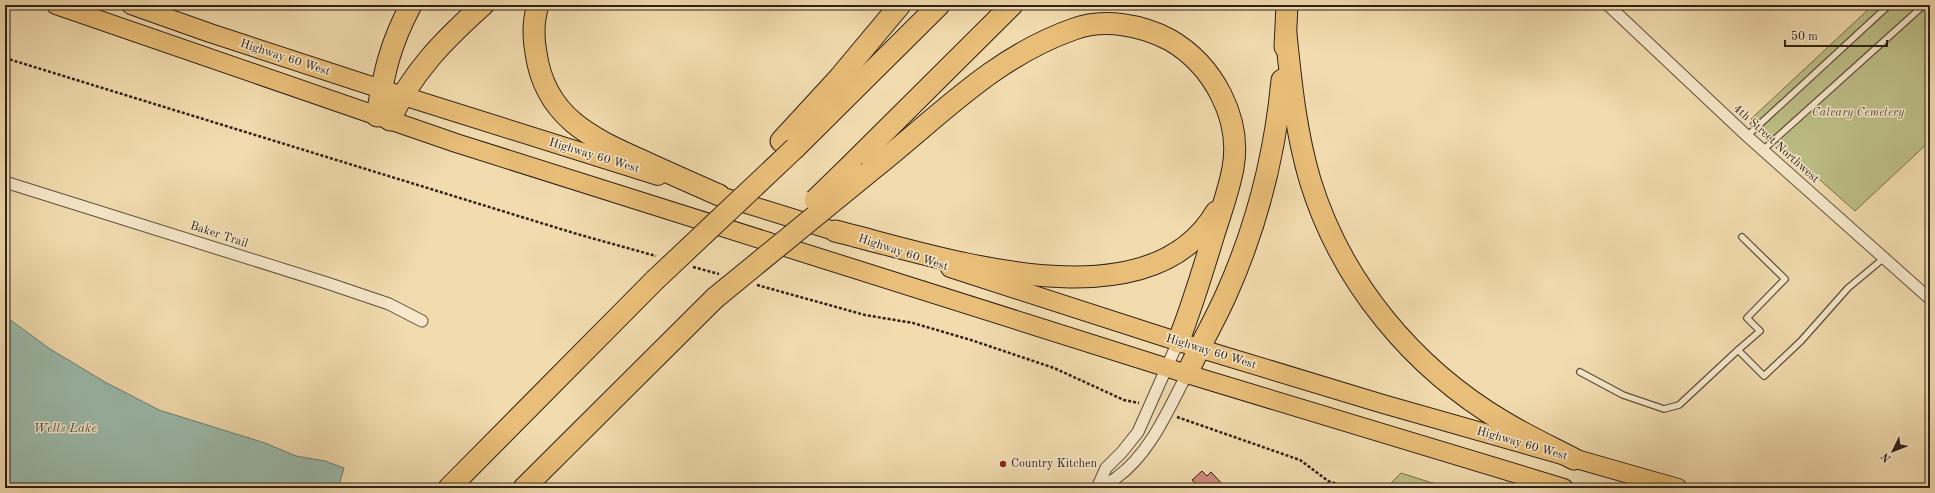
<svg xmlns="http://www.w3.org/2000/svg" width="1935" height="493" font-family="'Old Standard TT',serif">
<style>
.green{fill:#bebf88;stroke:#767050}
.water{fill:#9bbbad;stroke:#6f7e72}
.building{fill:#d18c7d;stroke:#2e2219;filter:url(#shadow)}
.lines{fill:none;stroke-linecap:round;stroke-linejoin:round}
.service-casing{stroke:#5f503e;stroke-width:8}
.minor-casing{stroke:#5f503e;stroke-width:13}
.primary-casing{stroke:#2e2219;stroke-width:20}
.motorway-casing{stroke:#2e2219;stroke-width:23}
.path{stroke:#2e2219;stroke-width:2.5;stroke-dasharray:3 2;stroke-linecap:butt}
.service{stroke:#f7e8cb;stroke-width:5.5}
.minor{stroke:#f7e8cb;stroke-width:11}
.primary{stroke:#e9be78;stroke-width:18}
.motorway{stroke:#e9be78;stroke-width:21}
.motorway-bridge-casing{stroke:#2e2219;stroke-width:23;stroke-linecap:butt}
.motorway-bridge{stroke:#e9be78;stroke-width:21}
.poi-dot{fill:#8f2418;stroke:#f7e8cb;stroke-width:1.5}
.labels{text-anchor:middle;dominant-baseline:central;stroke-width:3;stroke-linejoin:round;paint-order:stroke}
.street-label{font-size:12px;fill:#2e2219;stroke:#f7e8cb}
.park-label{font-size:12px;font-style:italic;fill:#59513a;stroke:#f7e8cb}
.poi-label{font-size:12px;fill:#2e2219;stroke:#f7e8cb;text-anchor:start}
.water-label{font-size:13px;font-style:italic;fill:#4f5045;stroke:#f7e8cb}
</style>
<defs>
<filter id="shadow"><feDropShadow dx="2.5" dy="4.5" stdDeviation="0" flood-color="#0004"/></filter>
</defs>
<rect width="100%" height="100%" fill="#f2dcaf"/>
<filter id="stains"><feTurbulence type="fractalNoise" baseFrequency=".005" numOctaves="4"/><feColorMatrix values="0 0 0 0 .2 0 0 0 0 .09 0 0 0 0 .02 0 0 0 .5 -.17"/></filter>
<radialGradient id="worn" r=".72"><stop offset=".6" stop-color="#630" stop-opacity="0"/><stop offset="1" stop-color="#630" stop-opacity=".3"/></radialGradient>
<g class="green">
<polygon points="1873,5 1930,5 1930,141 1855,211 1751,119"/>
<polygon points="1401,473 1448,488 1386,488"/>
</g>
<polygon class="water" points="5,316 50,349 105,382 159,410 265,443 296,456 325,461 344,468 338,488 5,488"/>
<polygon class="building" points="1202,471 1207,476 1211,472 1226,488 1196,488 1198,486 1192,480"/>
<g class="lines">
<g class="service-casing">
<g id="service">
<polyline points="1747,136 1889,5"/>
<polyline points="1763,150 1924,5"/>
<polyline points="1738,350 1760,331 1747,318 1785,279 1742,237"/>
<polyline points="1580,372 1623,395 1664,409 1679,405 1738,350 1764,376 1801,341 1848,288 1884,258"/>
</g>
</g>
<g class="minor-casing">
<g id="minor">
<polyline points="1608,5 1747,136 1930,299"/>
<polyline points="5,182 327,283 389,304 422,321"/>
<polyline points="1097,488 1106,468 1122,452 1138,432 1178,342"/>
<path d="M1097 488C1103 485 1110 482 1116 478 1150 454 1168 410 1187 374"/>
</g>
</g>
<g class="primary-casing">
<g id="primary">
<polyline points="56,5 456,143 1187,374 1564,488"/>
<polyline points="131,5 210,33 381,89 658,176"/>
<polyline points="727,198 847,235"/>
<polyline points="950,268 1198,348 1383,404 1678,488"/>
</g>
</g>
<g class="motorway-casing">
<g id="motorway">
<path d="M538 5C533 21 533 37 536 53 545 117 591 138 643 161 669 173 694 184 719 195"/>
<path d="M1286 34C1291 83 1296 133 1310 180 1341 282 1413 368 1504 422 1527 436 1551 447 1574 459"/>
<polyline points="1285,47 1287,5"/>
<path d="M377 116C384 72 390 44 411 5"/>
<path d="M390 120C412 72 444 40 483 5"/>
<polyline points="781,141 839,78 900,5"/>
<polyline points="795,148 939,5"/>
<polyline points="851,165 1012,5"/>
<path d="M869 172C936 120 991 58 1074 29 1104 18 1142 25 1170 40 1213 65 1242 118 1233 168 1229 190 1221 212 1214 234 1203 270 1192 307 1178 342"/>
<path d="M835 231C938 256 1147 330 1216 212"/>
<path d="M1187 374C1199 347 1214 322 1226 295 1257 226 1275 155 1282 80"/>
<polyline points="449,488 655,280"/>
<polyline points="524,488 715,298"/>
</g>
</g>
<g class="path">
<polyline points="5,58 577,234 656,256"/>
<polyline points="693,267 719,274"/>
<polyline points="757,285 865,315 913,323 971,340 1054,368 1124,400 1139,403"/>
<polyline points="1177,417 1300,460 1328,481 1350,488"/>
</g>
<use href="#service" class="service"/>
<use href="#minor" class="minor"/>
<use href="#primary" class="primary"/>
<use href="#motorway" class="motorway"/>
<g class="motorway-bridge-casing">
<g id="motorway-bridge">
<polyline points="815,200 851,165"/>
<polyline points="655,280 795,148"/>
<polyline points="715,298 869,172"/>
</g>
</g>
<use href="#motorway-bridge" class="motorway-bridge"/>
</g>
<circle class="poi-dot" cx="1003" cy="464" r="4"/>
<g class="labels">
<g class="street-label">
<text transform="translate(285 58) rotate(18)">Highway 60 West</text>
<text transform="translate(1776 144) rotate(42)">4th Street Northwest</text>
<text transform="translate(594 156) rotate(17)">Highway 60 West</text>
<text transform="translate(219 235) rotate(18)">Baker Trail</text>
<text transform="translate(903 253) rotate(18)">Highway 60 West</text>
<text transform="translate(1211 352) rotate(17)">Highway 60 West</text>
<text transform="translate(1522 444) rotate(16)">Highway 60 West</text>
</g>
<g class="park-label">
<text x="1858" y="113">Calvary Cemetery</text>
</g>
<g class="poi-label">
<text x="1011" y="464">Country Kitchen</text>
</g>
<g class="water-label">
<text x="65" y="428">Wells Lake</text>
</g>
</g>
<rect width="1935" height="493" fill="none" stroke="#f2dcaf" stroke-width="20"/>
<rect x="6" y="6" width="1923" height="481" fill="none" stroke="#2e2219" stroke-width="2"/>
<rect x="10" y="10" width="1915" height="473" fill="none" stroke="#2e2219"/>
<g transform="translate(1893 451) rotate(227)" stroke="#f7e8cb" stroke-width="3" paint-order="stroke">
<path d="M0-3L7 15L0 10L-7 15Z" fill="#2e2219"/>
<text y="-6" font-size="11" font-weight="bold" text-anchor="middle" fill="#2e2219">N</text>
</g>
<path d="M1785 40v6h102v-6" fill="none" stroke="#2e2219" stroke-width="2"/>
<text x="1791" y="40" font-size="12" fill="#2e2219" stroke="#f7e8cb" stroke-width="3" paint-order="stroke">50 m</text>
<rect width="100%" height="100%" filter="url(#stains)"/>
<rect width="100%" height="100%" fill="url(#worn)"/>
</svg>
